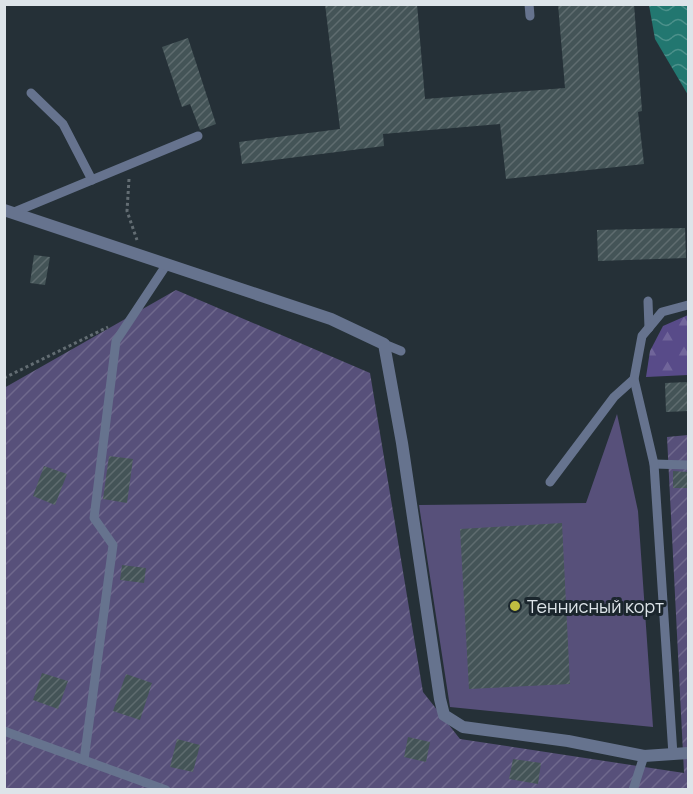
<svg xmlns="http://www.w3.org/2000/svg" width="693" height="794" font-family="Manrope,sans-serif">
<style>
.forest{fill:url(#forest-firs)}
.park{fill:#57507a}
.garden{fill:url(#garden-furrows)}
.water{fill:url(#water-waves)}
.building{fill:url(#building-hatch)}
.lines{fill:none;stroke-linecap:round;stroke-linejoin:round}
.path{stroke:#636d73;stroke-width:3;stroke-dasharray:3 3;stroke-linecap:butt}
.lane{stroke:#66738e;stroke-width:9}
.street{stroke:#66738e;stroke-width:12}
.poi-dot{fill:#c0be41;stroke:#1b262d;stroke-width:2}
.labels{text-anchor:middle;dominant-baseline:central;stroke-width:6;stroke-linejoin:round;paint-order:stroke}
.poi-label{font-size:18px;fill:#dde4e9;stroke:#1b262d;text-anchor:start}
</style>
<defs>
<pattern id="forest-firs" width="22" height="20" patternUnits="userSpaceOnUse" patternTransform="scale(1.5)"><rect width="22" height="20" fill="#584b89"/><path d="M5 1l3.5 6h-7zM16 11l3.5 6h-7z" fill="#70659a"/></pattern>
<pattern id="garden-furrows" width="10" height="10" patternUnits="userSpaceOnUse" patternTransform="scale(1.5)"><rect width="10" height="10" fill="#57507a"/><path d="M-1 1l2-2M0 10L10 0M9 11l2-2" fill="none" stroke="#6f698d"/></pattern>
<pattern id="water-waves" width="16" height="10" patternUnits="userSpaceOnUse" patternTransform="scale(1.5)"><rect width="16" height="10" fill="#227770"/><path d="M0 5q4-4 8 0t8 0" fill="none" stroke="#4c918b"/></pattern>
<pattern id="building-hatch" width="6" height="6" patternUnits="userSpaceOnUse" patternTransform="scale(1.5)"><rect width="6" height="6" fill="#445457"/><path d="M-1 1l2-2M0 6l6-6M5 7l2-2" fill="none" stroke="#5f6c6f"/></pattern>
</defs>
<rect width="100%" height="100%" fill="#253037"/>
<polygon class="forest" points="688,315 688,375 646,377 650,351 663,326"/>
<polygon class="park" points="617,414 638,511 653,727 450,707 419,505 586,503"/>
<polygon class="garden" points="176,290 370,373 423,692 460,739 684,773 667,437 688,435 688,789 5,789 4,388"/>
<polygon class="water" points="649,5 688,5 688,95 655,39"/>
<g class="building">
<polygon points="325,4 417,4 425,99 565,88 558,4 634,4 642,111 638,112 644,164 506,179 500,124 383,134 384,146 242,164 239,142 340,129"/>
<polygon points="188,38 216,124 200,130 190,104 182,107 162,47"/>
<polygon points="685,228 686,258 598,261 597,230"/>
<polygon points="34,255 50,257 45,285 30,283"/>
<polygon points="688,382 688,411 666,412 665,383"/>
<polygon points="109,456 133,459 127,503 103,499"/>
<polygon points="44,466 67,474 55,505 33,496"/>
<polygon points="673,471 688,472 688,488 673,488"/>
<polygon points="562,523 570,684 469,689 460,529"/>
<polygon points="122,565 146,568 144,583 120,580"/>
<polygon points="42,673 68,681 58,709 33,700"/>
<polygon points="126,674 152,683 140,720 113,711"/>
<polygon points="408,737 430,742 426,762 404,757"/>
<polygon points="177,739 200,745 193,772 170,767"/>
<polygon points="513,759 541,763 538,784 509,779"/>
</g>
<g class="lines">
<g class="path">
<polyline points="129,179 127,211 137,240"/>
<polyline points="4,378 108,327"/>
</g>
<g class="lane">
<polyline points="529,4 530,16"/>
<polyline points="31,93 63,124 92,180"/>
<polyline points="12,213 198,136"/>
<polyline points="648,301 649,328"/>
<polyline points="384,344 401,351"/>
<polyline points="654,464 688,465"/>
<polyline points="550,482 614,397 634,379"/>
<polyline points="4,731 166,790"/>
<polyline points="673,755 654,464 634,379 642,336 662,312 688,305"/>
<polyline points="84,760 113,545 94,518 116,341 167,264"/>
<polyline points="633,790 644,756"/>
</g>
<polyline class="street" points="4,210 331,319 384,344 402,443 440,699 444,715 463,727 568,741 644,756 688,753"/>
</g>
<circle class="poi-dot" cx="515" cy="606" r="6"/>
<g class="labels">
<g class="poi-label">
<text x="527" y="606">Теннисный корт</text>
</g>
</g>
<rect width="693" height="794" fill="none" stroke="#dde4e9" stroke-width="12"/>
</svg>
